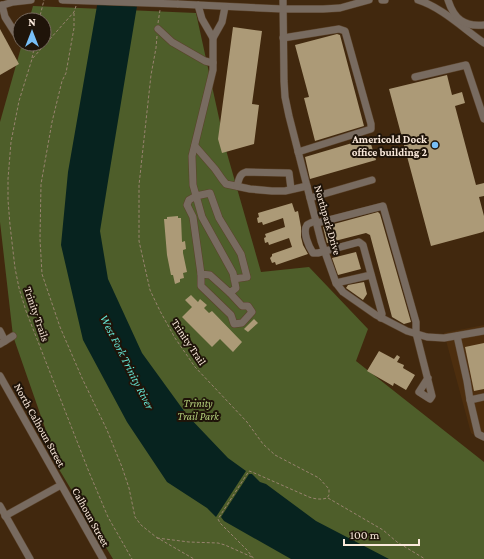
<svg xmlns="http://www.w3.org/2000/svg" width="484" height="559" font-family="'Crimson Pro',serif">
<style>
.built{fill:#4d2e0e}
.green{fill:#4e5e2a}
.water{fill:#07231f}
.building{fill:#ac9a77}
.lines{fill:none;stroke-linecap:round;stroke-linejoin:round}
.minor-casing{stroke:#5b432b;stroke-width:8}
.path{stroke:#98836f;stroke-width:1;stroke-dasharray:3 2;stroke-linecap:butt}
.minor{stroke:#786b60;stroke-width:7}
.minor-bridge-casing{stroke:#5b432b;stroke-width:8;stroke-linecap:butt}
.minor-bridge{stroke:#786b60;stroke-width:7}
.poi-dot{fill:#78bff7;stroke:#1f1409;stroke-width:1.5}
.labels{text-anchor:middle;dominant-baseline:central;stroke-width:4;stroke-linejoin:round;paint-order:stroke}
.poi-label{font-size:11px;font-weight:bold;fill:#fae9db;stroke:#1f1409;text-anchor:end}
.street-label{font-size:11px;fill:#fae9db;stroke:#1f1409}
.park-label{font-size:11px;font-style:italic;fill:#b6d27d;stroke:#1f1409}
.water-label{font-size:12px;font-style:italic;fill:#64e2d1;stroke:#1f1409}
</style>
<rect width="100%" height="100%" fill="#41280e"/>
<polygon class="built" points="484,325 484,441 471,433 444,333"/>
<polygon class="green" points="33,6 196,13 226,150 261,272 309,267 368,329 356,361 484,462 484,559 113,559 60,471 13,336 0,222 0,122 22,44 44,44 44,20 29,20"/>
<g class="water">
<polygon points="98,0 138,0 109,175 100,231 108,279 142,353 187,415 228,458 246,471 216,517 207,508 167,482 127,422 83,340 61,245 68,172"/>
<polygon points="249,474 252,474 260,482 266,484 316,521 389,559 291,559 224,521 221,517"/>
</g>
<g class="building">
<polygon points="233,27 262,31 252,104 259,105 254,144 222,153 218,139"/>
<polygon points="0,29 19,64 0,75"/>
<polygon points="337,34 340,35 364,126 315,141 304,98 309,97 295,45"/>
<polygon points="447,75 452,95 462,92 465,103 455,106 476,185 484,183 484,196 479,197 484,216 484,231 483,232 431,246 389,89"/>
<polygon points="369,138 376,160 310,179 305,157"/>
<polygon points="292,203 295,212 298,211 301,227 301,237 303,245 308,254 276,265 275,262 272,263 270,258 272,256 272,254 292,247 289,238 269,245 268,242 265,243 264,238 266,237 265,234 285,227 283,218 263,225 262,222 258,223 257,218 259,217 258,213"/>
<polygon points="378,212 380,214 411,322 404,324 392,317 370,235 366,233 327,243 323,227"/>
<polygon points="178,216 178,218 181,218 182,242 185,241 186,249 183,250 183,253 187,272 183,273 184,278 180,279 180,282 175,284 173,275 171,275 167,255 164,219 167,219 167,217"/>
<polygon points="356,252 361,269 338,275 332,258"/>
<polygon points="364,282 367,294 363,300 346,288 348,285"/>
<polygon points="191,295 198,302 200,299 207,305 204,308 209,313 212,311 242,342 233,352 220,339 212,347 182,317 192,307 185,300"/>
<polygon points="254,319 258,323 248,332 244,329"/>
<polygon points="484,343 484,389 474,391 465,347"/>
<polygon points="379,351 394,359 397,355 400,357 397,362 404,365 403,368 415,375 406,390 394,383 393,386 367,371"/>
</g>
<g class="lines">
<g class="minor-casing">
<g id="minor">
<polyline points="283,0 284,81 285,97 289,116 321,241 336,283 343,292 376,315 407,331 427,337 444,338 484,331"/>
<polyline points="382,0 385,0"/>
<path d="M418 0C441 7 464 29 484 43"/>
<path d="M448 0C454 19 464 27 484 25"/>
<polyline points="177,4 283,9 323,9 340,8 369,0"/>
<polyline points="2,5 5,17 19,39"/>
<polyline points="198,5 202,19 213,38 222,22 225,7"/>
<polyline points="0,6 13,2 31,0"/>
<polyline points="158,29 172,42 205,61 213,63"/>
<polyline points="213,38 213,70 192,156 193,185 202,217 233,273 236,288 230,293 210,275 201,274 193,217 187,205 189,200 196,196 210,193 219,218 241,254 247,277 234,279"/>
<polyline points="283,38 339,29 345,31 371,124 371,129 298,152"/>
<polyline points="415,77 466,65 484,119"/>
<polyline points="195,146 215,169 222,179 226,184 250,189 272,191 285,191 307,186"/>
<path d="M237 186C239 180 239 174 246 172L289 173 291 189"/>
<polyline points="310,198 372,180"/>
<path d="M316 221C313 222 309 223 307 225 302 232 309 247 313 253H318L359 242 363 245 382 314 381 318"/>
<polyline points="317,223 383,206 416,322 416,333 432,396 430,399 419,392 428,378"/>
<polyline points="201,274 201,286 231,315 234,324 242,323 252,312 248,306 242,306 230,293"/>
<polyline points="336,283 371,275"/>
<polyline points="0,331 5,341"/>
<polyline points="457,336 467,381 470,400 484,397"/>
<polyline points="0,344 13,336"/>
<polyline points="0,376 103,559"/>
<polyline points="470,400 478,434 484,437"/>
<polyline points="0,506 30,559"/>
<polyline points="5,516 61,485"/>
</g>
</g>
<g class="path">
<polyline points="76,6 74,12 32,59 19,101 11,142 8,179 8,200 10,225 15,268 19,288 26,311 89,472 108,517 132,559"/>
<polyline points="74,13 74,28 66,73 62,81 52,122 41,184 40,239 42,274 60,327 82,378 107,430 122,467 129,488 135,517 141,525 156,537 194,559"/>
<polyline points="39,20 44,0"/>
<polyline points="158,23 160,10"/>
<path d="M157 36 156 48 151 75 139 185V241L150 290 160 311 175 338 195 367 247 422 263 444 275 455 319 478 329 489V495L327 498C321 500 315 499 309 497L252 472 249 471 218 519 220 523 247 550 254 559"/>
<polyline points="32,58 35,44"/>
<polyline points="328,498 383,530 397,542 425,559"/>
<polyline points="157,538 189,542 218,543 225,545 252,557"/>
</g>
<use href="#minor" class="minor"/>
<g class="minor-bridge-casing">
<polyline id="minor-bridge" points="62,0 177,4"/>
</g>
<use href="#minor-bridge" class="minor-bridge"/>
</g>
<circle class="poi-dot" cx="435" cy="145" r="4"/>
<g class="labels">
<g class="poi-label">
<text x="427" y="139">Americold Dock<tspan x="427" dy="13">office building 2</tspan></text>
</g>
<g class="street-label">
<text transform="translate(328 220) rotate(74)">Northpark Drive</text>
<text transform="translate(37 314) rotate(71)">Trinity Trails</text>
<text transform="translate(189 342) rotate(56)">Trinity Trail</text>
<text transform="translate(40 425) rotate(61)">North Calhoun Street</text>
<text transform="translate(91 517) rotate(61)">Calhoun Street</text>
</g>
<g class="park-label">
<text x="198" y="403">Trinity<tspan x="198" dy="13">Trail Park</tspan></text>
</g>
<g class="water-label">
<text transform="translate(127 362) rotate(63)">West Fork Trinity River</text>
</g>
</g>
<g transform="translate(32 32)"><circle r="19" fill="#1f1409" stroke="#77695d"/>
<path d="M0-3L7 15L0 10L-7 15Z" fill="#78bff7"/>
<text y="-6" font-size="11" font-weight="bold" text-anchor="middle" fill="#fae9db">N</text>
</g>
<path d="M344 539v6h75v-6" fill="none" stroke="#fae9db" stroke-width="2"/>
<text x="350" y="539" font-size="12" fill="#fae9db" stroke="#1f1409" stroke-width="3" paint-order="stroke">100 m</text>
</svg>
